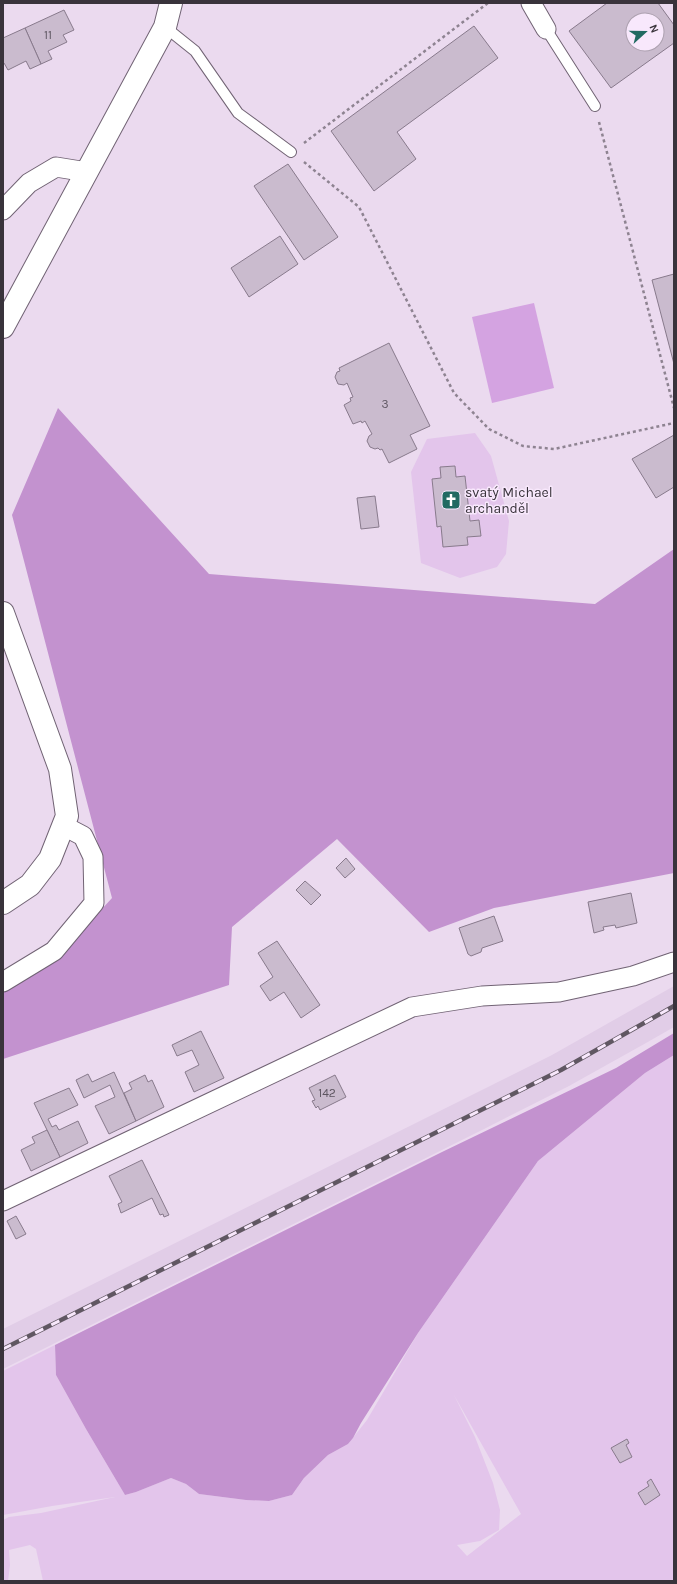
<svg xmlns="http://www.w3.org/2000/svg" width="677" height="1584" font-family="Karla,sans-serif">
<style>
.built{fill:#e1cde7}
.green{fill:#e3c5eb;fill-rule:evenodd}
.forest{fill:#c392cf}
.water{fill:#d4a3e1}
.building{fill:#cabbce;stroke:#887a8c;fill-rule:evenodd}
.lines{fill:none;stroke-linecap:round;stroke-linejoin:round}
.lane-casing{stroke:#716374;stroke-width:12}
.street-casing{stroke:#716374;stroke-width:21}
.secondary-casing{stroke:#716374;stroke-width:24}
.path{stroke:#8e8391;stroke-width:2.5;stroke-dasharray:3 3;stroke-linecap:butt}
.lane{stroke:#fff;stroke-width:10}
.street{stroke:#fff;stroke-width:19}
.secondary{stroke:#fff;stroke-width:22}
.rail-casing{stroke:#605762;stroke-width:4.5}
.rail{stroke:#f8e8fc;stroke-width:3;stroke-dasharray:9;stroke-linecap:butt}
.labels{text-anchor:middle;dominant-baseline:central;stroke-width:3;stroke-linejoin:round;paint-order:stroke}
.number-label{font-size:12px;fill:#5d5560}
.poi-label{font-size:14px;fill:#39333b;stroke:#f8e8fc;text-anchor:start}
</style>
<rect width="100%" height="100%" fill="#ebdaef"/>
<polygon class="built" points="674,986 674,1027 646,1043 569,1086 484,1129 3,1369 3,1329 552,1055"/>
<g class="green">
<path d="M475 433 491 456 509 521 506 554 497 567 460 578 421 563 411 472 427 439ZM455 466 456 477 465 476 470 521 479 520 481 536 467 537V545L444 547 441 526H437L432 480 441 478 440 467Z"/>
<path d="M674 1055V1581H43L36 1549 30 1545 9 1550 10 1565 8 1581H3V1520L9 1517 41 1513 115 1497 52 1506 3 1515V1371L55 1345 56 1375 86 1429 125 1495 136 1492 171 1478 186 1484 199 1494 246 1500 269 1501 292 1495 304 1478 328 1455 348 1444 367 1420 418 1333 538 1161 645 1073ZM454 1395 521 1514 467 1556 457 1545 480 1541 499 1530 500 1510 493 1483 475 1437Z"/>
</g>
<g class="forest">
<polygon points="58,408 209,574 595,604 674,549 674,873 494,908 429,932 337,839 232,927 229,985 3,1059 3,991 56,959 112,898 12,515"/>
<polygon points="674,1033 674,1055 645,1073 538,1161 418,1333 361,1423 353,1438 348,1444 328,1455 304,1478 292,1495 269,1501 246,1500 199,1494 186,1484 171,1478 136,1492 125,1495 86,1429 56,1375 55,1345 442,1152 616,1068"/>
</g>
<polygon class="water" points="534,303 554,388 492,403 472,317"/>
<g class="building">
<path d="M607 3H658L674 25V43L611 88 569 31ZM633 20H657V44H633Z"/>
<polygon points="64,10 74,30 63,35 67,42 48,51 52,59 41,64 25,28"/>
<polygon points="474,26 498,58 397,132 416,159 374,191 331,131"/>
<polygon points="25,28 41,64 30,69 26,61 8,70 4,63 3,63 3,38"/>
<polygon points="288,164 338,237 304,260 254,186"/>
<polygon points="280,236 298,264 249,297 231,268"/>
<polygon points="674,274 674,364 652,280"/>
<polygon points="389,343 430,426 410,435 417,449 389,463 382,449 380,450 378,448 375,449 370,447 367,441 369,436 372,434 365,421 362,423 361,421 353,424 344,405 351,401 350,398 353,397 347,383 344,385 338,384 335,377 337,372 340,371 339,368"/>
<polygon points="674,435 674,487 656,498 632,459"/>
<polygon points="455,466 456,477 465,476 470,521 479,520 481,536 467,537 468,545 443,547 441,526 437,527 432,479 441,478 440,467"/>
<polygon points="375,496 379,527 361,529 357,498"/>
<polygon points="346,858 355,869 345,878 336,868"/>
<polygon points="305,881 321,895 311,905 296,890"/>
<polygon points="631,893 637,923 616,928 615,925 603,927 604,930 594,933 588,902"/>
<polygon points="494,916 503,941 482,948 481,952 471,956 468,954 459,928"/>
<polygon points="277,941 320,1005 301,1018 284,992 270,1001 260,986 273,977 258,953"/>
<polygon points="201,1031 224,1078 194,1092 185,1072 199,1065 192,1050 177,1056 172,1045"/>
<polygon points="114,1072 136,1121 109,1134 95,1106 115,1097 110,1085 84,1098 76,1080 88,1074 92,1082"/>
<polygon points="145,1075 148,1082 152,1080 164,1107 136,1121 124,1093 132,1089 129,1083"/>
<polygon points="335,1075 346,1097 320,1110 318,1106 316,1108 312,1101 315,1100 309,1088"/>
<polygon points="69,1088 78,1105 48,1119 52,1127 56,1125 59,1130 78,1121 88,1143 60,1157 34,1103"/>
<polygon points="47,1130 60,1157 31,1171 21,1150 35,1143 32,1137"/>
<polygon points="142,1160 169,1215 164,1217 163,1214 160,1215 152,1198 121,1213 118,1204 122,1202 109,1176"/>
<polygon points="16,1216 26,1234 16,1239 7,1221"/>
<polygon points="627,1439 629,1443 626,1445 632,1457 620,1463 611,1448"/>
<polygon points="651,1479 660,1495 645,1505 638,1493 649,1486 647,1482"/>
</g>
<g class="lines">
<g class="lane-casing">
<g id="lane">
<polyline points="165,27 195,51 238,113 291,152"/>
<polyline points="546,29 595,106"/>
</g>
</g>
<g class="street-casing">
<g id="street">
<polyline points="531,3 546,29"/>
<polyline points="3,210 29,183 56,167 87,172"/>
<polyline points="3,982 54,951 94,903 93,857 83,836 64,826"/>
<polyline points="3,1201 412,1007 482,996 559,992 633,976 674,962"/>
</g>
</g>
<g class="secondary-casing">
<g id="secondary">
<polyline points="3,327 165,27 171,3"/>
<polyline points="3,613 60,769 67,816 50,859 30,885 3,903"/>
</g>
</g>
<g class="path">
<polyline points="599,122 674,408"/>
<polyline points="304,143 488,3"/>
<polyline points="304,162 359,207 454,393 489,429 523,446 554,449 674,423"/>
</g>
<use href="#lane" class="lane"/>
<use href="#street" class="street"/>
<use href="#secondary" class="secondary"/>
<g class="rail-casing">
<polyline id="rail" points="3,1349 561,1070 674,1006"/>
</g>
<use href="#rail" class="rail"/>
</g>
<defs>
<g id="church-square" transform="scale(1)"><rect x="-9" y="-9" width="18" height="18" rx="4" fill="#216a62" stroke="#f8e8fc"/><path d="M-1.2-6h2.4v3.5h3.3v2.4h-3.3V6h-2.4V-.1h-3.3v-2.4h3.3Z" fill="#fff"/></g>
</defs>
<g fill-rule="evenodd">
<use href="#church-square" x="451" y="500"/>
</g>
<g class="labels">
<g class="number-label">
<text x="48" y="35">11</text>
<text x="385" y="404">3</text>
<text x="327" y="1093">142</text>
</g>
<g class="poi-label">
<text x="465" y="492">svatý Michael<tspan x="465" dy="16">archanděl</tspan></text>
</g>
</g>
<rect width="677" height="1584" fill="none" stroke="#39333b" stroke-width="8"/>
<g transform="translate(645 32) rotate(69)"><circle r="19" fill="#f8e8fc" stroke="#aca0af"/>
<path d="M0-3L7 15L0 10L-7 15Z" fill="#216a62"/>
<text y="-6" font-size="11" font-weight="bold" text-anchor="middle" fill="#39333b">N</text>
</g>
</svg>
